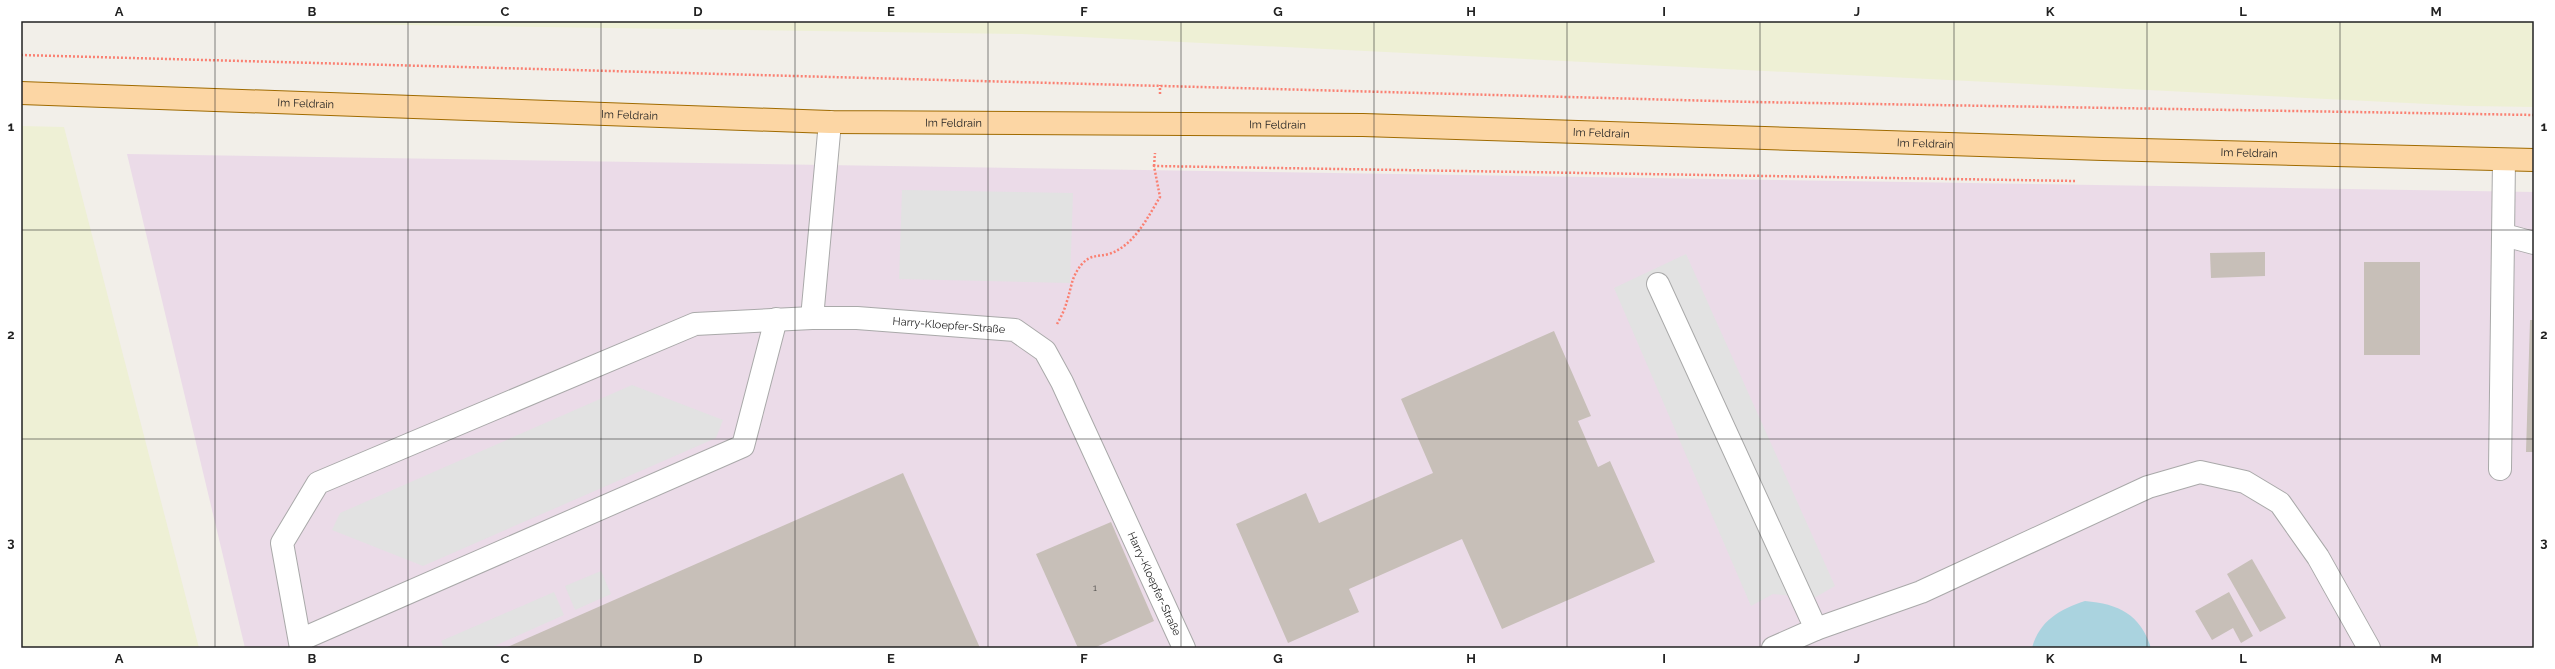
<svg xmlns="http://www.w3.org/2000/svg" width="2555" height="669" font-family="Raleway,sans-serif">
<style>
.industrial{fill:#ebdbe8}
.farmland{fill:#eef0d5}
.parking{fill:#e2e2e2}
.water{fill:#aad3df}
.building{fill:#c7bfb8}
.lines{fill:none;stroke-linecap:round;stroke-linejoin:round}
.minor-casing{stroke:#a9a9a9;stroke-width:24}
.major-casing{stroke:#a06b00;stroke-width:24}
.path{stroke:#fa8072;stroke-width:2.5;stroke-dasharray:2 2;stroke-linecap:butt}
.minor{stroke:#fff;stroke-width:22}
.major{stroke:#fcd6a4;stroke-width:22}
.grid{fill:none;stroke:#222;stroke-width:1;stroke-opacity:0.55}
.labels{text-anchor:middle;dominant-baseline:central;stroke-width:3.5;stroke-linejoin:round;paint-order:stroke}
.number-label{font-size:9px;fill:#4b4948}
.street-label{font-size:11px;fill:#222;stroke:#fff}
.neatline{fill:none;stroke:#222;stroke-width:1.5}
.grid-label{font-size:13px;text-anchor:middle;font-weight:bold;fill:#222}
</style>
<rect width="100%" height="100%" fill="#f2efe9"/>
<polygon class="industrial" points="127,154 2534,192 2534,648 245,648"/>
<g class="farmland">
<polygon points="129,21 2534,21 2534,107 2469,106 1022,34"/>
<polygon points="21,126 64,127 199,648 21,648"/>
</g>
<g class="parking">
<polygon points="902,190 1073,193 1070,283 899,279"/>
<polygon points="1686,254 1835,586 1814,598 1773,594 1751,606 1614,288"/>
<polygon points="632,385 723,420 716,438 423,566 332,530 340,513"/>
<polygon points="601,571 611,594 575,610 565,586"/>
<polygon points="554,592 564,615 490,648 444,648 441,641"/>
</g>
<path class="water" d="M2085 601C2119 604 2140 614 2151 648H2032C2039 621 2060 609 2085 601Z"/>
<g class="building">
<polygon points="2265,252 2265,276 2211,278 2210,253"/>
<rect x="2364" y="262" width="56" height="93"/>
<polygon points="2530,320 2534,320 2534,452 2526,452"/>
<polygon points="1554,331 1591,416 1578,421 1598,467 1610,461 1655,562 1502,629 1462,539 1349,589 1359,612 1288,643 1236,524 1306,493 1319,523 1433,473 1401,399"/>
<polygon points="903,473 980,648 505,648"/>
<polygon points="1111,522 1154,621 1094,648 1078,648 1036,554"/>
<polygon points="2252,559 2286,618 2260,632 2227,574"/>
<polygon points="2229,592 2253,636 2241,643 2233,628 2212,640 2195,611"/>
</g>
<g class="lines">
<g class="minor-casing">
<g id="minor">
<path id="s1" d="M830 122 812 318H857L1015 330 1045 351 1062 382 1184 648"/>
<polyline points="2504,235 2534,243"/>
<polyline points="1658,284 1816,629"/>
<polyline points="2500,469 2504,160"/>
<polyline points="300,640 743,446 776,319"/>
<polyline points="301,648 282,543 318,483 695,324 812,318"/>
<polyline points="1773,648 1816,629 1921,592 2148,487 2200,472 2245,482 2280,503 2318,557 2369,648"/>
</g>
</g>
<g class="major-casing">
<g id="major">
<path id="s2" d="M21 93 830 122 1363 125 2103 149 2534 160"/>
</g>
</g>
<g class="path">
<polyline points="21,55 1753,102 2534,115"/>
<polyline points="1160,94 1160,85"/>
<polyline points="1154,166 1155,153"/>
<path d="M1057 324C1061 317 1065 309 1067 301 1072 286 1071 277 1082 264 1091 254 1098 257 1109 254 1135 245 1147 218 1160 197L1154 166 2075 181"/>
</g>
<use href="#minor" class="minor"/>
<use href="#major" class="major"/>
</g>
<path class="grid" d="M215 21V648M408 21V648M601 21V648M795 21V648M988 21V648M1181 21V648M1374 21V648M1567 21V648M1760 21V648M1954 21V648M2147 21V648M2340 21V648M21 230H2534M21 439H2534"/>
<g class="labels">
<g class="number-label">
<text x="1095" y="588">1</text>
</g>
<g class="street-label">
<text stroke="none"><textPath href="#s2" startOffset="285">Im Feldrain</textPath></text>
<text stroke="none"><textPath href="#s2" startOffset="609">Im Feldrain</textPath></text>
<text stroke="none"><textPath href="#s2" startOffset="933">Im Feldrain</textPath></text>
<text stroke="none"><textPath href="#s2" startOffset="1257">Im Feldrain</textPath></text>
<text stroke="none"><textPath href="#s2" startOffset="1581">Im Feldrain</textPath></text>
<text stroke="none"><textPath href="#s2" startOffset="1905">Im Feldrain</textPath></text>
<text stroke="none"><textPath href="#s2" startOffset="2229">Im Feldrain</textPath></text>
<text stroke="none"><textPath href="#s1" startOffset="334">Harry-Kloepfer-Straße</textPath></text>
<text stroke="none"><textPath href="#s1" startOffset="694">Harry-Kloepfer-Straße</textPath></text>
</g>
</g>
<rect width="2555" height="669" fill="none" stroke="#ffffff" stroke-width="44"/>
<rect x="22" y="22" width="2511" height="625" class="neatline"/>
<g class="grid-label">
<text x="119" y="16">A</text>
<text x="312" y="16">B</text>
<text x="505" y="16">C</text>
<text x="698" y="16">D</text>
<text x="891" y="16">E</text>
<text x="1084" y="16">F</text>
<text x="1278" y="16">G</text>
<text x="1471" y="16">H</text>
<text x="1664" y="16">I</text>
<text x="1857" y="16">J</text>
<text x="2050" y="16">K</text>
<text x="2243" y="16">L</text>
<text x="2436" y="16">M</text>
<text x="11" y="131">1</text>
<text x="2544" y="131">1</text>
<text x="11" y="339">2</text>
<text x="2544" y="339">2</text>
<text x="11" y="547">3</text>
<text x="2544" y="547">3</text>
<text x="119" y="663">A</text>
<text x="312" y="663">B</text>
<text x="505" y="663">C</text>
<text x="698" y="663">D</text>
<text x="891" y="663">E</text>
<text x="1084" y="663">F</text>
<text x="1278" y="663">G</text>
<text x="1471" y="663">H</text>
<text x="1664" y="663">I</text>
<text x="1857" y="663">J</text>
<text x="2050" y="663">K</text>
<text x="2243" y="663">L</text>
<text x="2436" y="663">M</text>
</g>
</svg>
